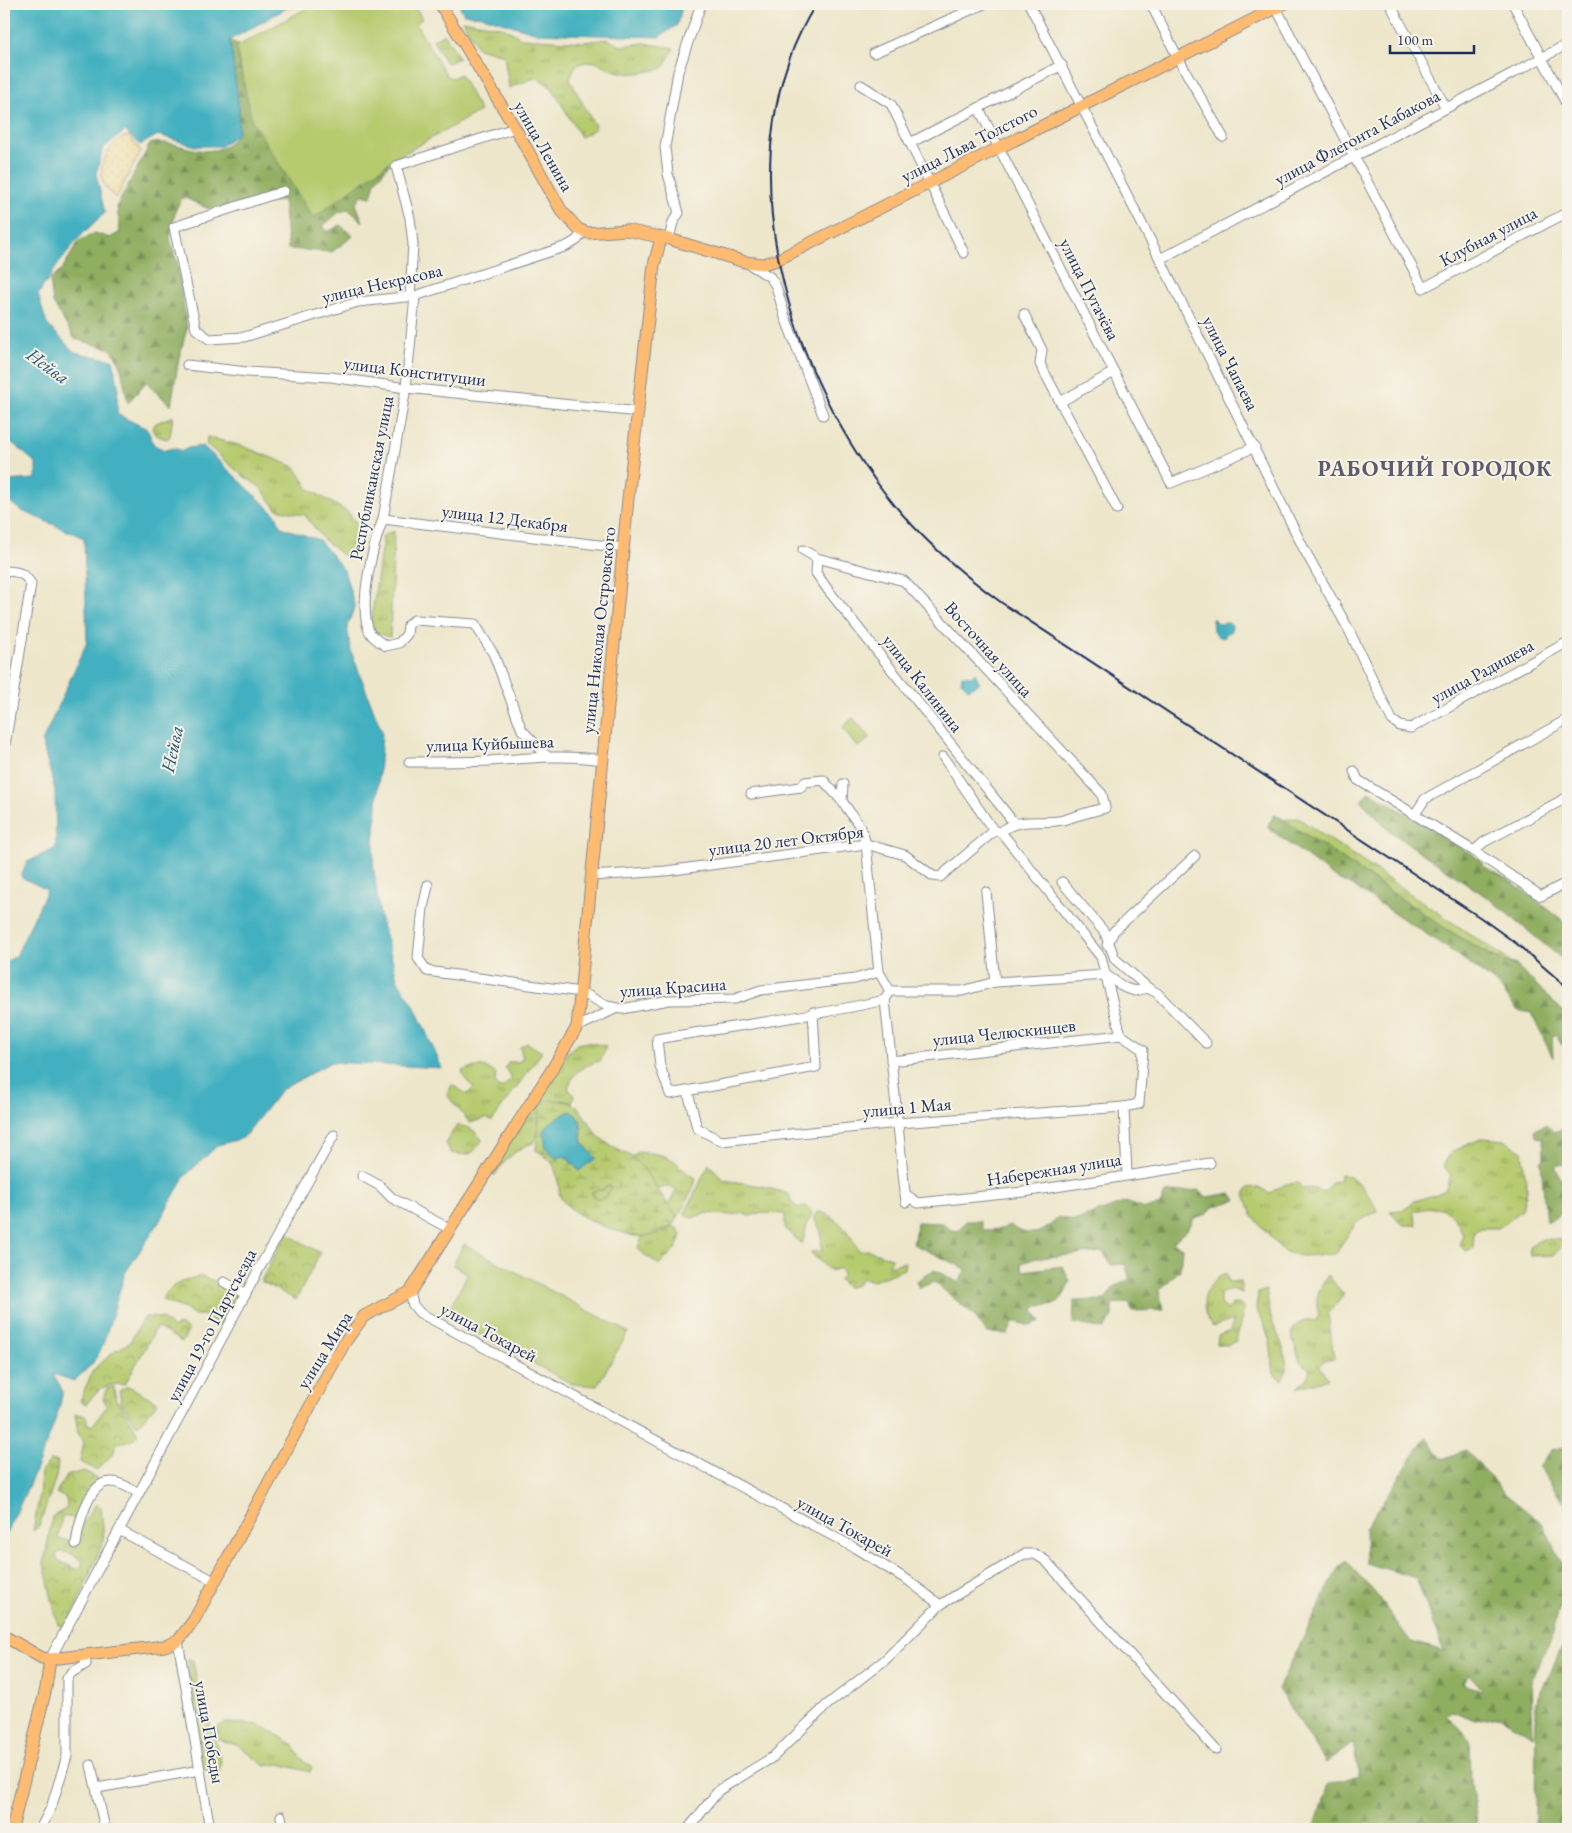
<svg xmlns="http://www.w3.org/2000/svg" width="1572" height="1833" font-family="'EB Garamond',serif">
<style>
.grass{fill:url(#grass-tufts);stroke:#687c66}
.forest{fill:url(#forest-firs);stroke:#566e60;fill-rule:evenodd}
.wetland{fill:url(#wetland-marsh);stroke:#687c66;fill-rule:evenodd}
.sand{fill:url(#sand-dots);stroke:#84847e}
.park{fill:url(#park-crowns);stroke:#687c66;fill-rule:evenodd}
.pitch{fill:#b6ca6e;stroke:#687c66}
.water{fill:#43b0c0;stroke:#2f708f}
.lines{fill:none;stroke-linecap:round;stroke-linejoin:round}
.minor-casing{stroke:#848a94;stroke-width:11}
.major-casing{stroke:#848a94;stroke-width:13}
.minor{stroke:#fff;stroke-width:9}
.major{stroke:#ffbb71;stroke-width:11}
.rail{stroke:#1b2f5e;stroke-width:2}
.labels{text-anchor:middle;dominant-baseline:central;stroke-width:4;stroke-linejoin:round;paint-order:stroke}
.street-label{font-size:18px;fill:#1b2f5e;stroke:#f7f3e8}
.water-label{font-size:19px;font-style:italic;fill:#27567b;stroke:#f7f3e8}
.district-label{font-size:22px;font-weight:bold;letter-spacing:1px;fill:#5c5c6d;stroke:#f7f3e8}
</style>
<defs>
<pattern id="grass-tufts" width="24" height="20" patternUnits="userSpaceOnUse" patternTransform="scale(1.25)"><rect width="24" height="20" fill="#b6ca6e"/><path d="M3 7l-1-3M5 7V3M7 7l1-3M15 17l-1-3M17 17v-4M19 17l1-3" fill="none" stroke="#93a45e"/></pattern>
<pattern id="forest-firs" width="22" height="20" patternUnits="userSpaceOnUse" patternTransform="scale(1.25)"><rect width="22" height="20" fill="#90ae61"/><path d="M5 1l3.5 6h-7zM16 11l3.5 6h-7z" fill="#758e53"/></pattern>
<pattern id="wetland-marsh" width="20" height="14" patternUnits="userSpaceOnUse" patternTransform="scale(1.25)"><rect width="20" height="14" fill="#b6ca6e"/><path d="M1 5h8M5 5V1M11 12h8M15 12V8" fill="none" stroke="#93a45e"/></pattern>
<pattern id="sand-dots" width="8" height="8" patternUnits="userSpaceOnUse" patternTransform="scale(1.25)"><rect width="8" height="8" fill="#eeda9e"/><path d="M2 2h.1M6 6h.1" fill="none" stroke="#ccbb8a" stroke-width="1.8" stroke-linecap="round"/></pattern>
<pattern id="park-crowns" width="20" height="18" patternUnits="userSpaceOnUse" patternTransform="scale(1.25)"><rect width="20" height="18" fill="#b6ca6e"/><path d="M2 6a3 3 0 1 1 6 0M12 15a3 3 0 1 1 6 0" fill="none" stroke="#93a45e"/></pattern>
</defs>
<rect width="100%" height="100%" fill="#f7f3e8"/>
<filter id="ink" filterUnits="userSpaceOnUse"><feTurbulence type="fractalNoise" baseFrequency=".02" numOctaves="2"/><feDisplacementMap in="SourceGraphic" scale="10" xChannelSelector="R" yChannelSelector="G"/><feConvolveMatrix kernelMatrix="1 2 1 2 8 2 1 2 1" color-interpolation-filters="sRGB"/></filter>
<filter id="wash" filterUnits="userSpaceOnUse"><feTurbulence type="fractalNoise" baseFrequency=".0096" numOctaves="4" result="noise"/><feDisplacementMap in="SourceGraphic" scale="20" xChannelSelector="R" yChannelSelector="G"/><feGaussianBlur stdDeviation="1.12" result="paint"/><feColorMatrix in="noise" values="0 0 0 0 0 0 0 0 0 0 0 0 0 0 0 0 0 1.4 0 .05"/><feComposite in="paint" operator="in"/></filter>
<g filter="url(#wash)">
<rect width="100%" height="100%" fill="#ede6ca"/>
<g class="grass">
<path d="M463 20 505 28 521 38 583 42 608 39 621 46 644 43 674 48 663 68C648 72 631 76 616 71 597 65 596 56 575 66L570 80 596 128 581 137 552 88 537 77 509 88 504 55 478 48Z"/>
<polygon points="444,33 459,58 448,63 445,62 433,40"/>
<path d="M173 416 170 436 167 439C160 437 154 436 152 428L156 423Z"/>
<polygon points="207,437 242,446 295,467 309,489 349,513 358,525 356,539 347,559 323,539 305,515 277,509 260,487 242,475 206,444"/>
<polygon points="394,531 390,637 376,633 371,622 383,536"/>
<polygon points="1298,818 1517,966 1495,958 1446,929 1284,820"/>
<path d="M587 1042 606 1046 601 1060C583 1067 575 1069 568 1088L574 1096 572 1102 562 1100 539 1119 540 1130 533 1143C515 1149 506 1159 495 1175L489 1174 568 1052 577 1044Z"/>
<path d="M527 1043 542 1052 492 1121 486 1118 470 1123 447 1095 452 1085 467 1094 474 1088 465 1079 462 1071C475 1066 484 1064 496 1074L495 1082 498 1088 504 1087 512 1078 505 1068 509 1062H518L523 1058 520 1047Z"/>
<path d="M457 1126C469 1126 475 1130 482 1140 473 1156 469 1156 451 1153L446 1144 451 1133Z"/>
<path d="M1483 1138 1504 1140 1522 1151 1527 1189 1522 1210 1498 1228H1481L1474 1232 1473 1248 1466 1251 1459 1243 1463 1235C1454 1209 1438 1203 1413 1212L1417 1225H1403L1390 1211 1402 1210 1415 1201 1445 1191 1451 1175 1443 1166 1451 1152Z"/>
<path d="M638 1152C650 1153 668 1154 677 1163 684 1170 687 1174 696 1178L694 1186 676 1221V1215L668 1205 676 1191 671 1186 656 1189 632 1157Z"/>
<path d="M709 1164 724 1180 762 1186 789 1194 792 1203 800 1209 805 1206 810 1209 812 1215C805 1224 806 1234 802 1244L785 1228V1214L759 1213 750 1216 741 1213 732 1215 704 1213 693 1218 684 1215Z"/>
<path d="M1340 1174C1357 1176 1371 1196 1377 1211L1356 1223 1335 1254 1301 1256 1283 1251 1252 1215 1245 1194 1249 1188 1258 1187 1270 1193 1286 1184 1298 1183 1303 1189 1311 1188 1325 1192 1332 1182 1339 1181Z"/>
<polygon points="609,1185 612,1187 604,1198 598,1199 592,1195 592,1191 602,1190"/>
<path d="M818 1212C837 1214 851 1235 859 1251L868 1250 892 1258 889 1266 905 1262 904 1269 874 1281 862 1278 857 1285 847 1288 839 1280 843 1274 840 1268 830 1271 810 1252 822 1251 821 1231 814 1218Z"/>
<polygon points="629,1226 664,1231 673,1226 678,1229 681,1235 677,1247 660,1265 641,1252 638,1247 643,1235 640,1231 626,1233 621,1231"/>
<polygon points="1543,1239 1567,1240 1554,1255 1530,1256 1529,1246"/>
<path d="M1226 1273 1228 1282 1240 1281 1242 1293 1232 1289 1220 1294V1304L1228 1310 1232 1304H1240L1244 1308 1236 1341 1227 1345 1217 1344 1218 1336 1230 1331 1234 1320 1212 1327C1197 1306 1204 1284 1226 1273Z"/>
<path d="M1328 1275 1344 1295 1328 1314 1334 1359 1324 1361 1319 1365 1328 1378 1297 1388 1307 1379 1310 1369 1300 1362 1291 1333C1298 1323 1302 1317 1315 1321L1319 1316C1314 1297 1318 1292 1328 1275Z"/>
<path d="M1266 1290C1268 1300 1269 1311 1272 1321 1278 1337 1295 1365 1281 1380L1274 1374 1270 1342 1265 1326 1256 1309 1258 1293Z"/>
<polygon points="51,1460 58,1462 56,1477 39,1526 33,1531 39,1499 41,1472"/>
<polygon points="188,1659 193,1660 198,1690 195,1701 207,1713 221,1761 217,1785 202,1765 190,1696"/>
<polygon points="225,1723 260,1725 293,1744 299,1756 312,1767 310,1772 279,1764 265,1766 239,1746 218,1739 216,1728"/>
</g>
<g class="forest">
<path d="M230 40 248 50 286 166 284 176 300 180 394 158 375 182 371 197 361 195 356 204 363 222 348 209 338 213 323 226 328 232 340 225 353 236 332 252 288 249 283 200 218 213 183 197 176 209 170 239 177 262 187 328 179 358 171 406 146 382 128 403 120 363 111 349 75 339 53 303 50 280 61 271 79 241 95 233 110 238 120 232 117 206 150 144C174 137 197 159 224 147 229 145 234 137 238 133L239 109Z"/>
<polygon points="1369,791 1481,860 1483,866 1509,880 1568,924 1568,964 1491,900 1391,832 1361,801"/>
<polygon points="1275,814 1446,929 1495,958 1517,966 1568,1016 1568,1051 1561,1044 1556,1035 1552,1036 1553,1058 1531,1013 1517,1010 1498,985 1466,961 1419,929 1354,887 1334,877 1267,827"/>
<polygon points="1546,1124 1555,1132 1568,1126 1568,1163 1555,1166 1568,1195 1568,1206 1557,1217 1546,1222 1541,1161 1544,1157 1543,1138 1536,1137 1535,1130"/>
<path d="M1198 1190 1207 1197 1231 1193 1236 1200 1213 1207 1207 1214 1194 1218C1189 1232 1182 1232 1173 1243L1182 1248 1180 1270 1159 1291 1164 1310 1132 1311 1129 1302 1112 1304V1316L1104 1329 1073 1323 1074 1301 1105 1300 1114 1287 1130 1279 1125 1264 1111 1265 1103 1252 1037 1258 1021 1263 1023 1271 1063 1266 1070 1282C1061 1303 1059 1305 1036 1306L1034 1311 1041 1321 1030 1326 1014 1321 1008 1334 987 1333 973 1314 934 1282 919 1288 916 1281 935 1270 959 1283 966 1269 913 1244 917 1222 943 1223 951 1230 958 1231 966 1221H980L983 1230 1002 1229 1010 1225C1027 1239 1045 1234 1058 1217L1074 1221 1126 1202 1145 1209 1160 1205 1165 1193Z"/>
<path d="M1426 1437 1443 1460 1466 1450 1504 1493 1543 1524 1567 1573 1553 1634 1531 1680 1533 1736 1499 1716 1476 1720 1452 1711 1446 1714 1470 1740 1471 1784 1478 1829H1314L1328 1785 1359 1775 1353 1743 1326 1763 1278 1689 1336 1572 1346 1561 1375 1593 1411 1642 1445 1651 1441 1645 1416 1578 1366 1563 1365 1529ZM1468 1673 1482 1689V1690L1463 1684Z"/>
<polygon points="1568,1446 1568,1508 1538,1466 1552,1450"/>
<polygon points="1568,1635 1568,1829 1535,1829 1536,1701"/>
</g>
<path class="wetland" d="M549 1100 569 1102 578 1107 598 1136 611 1146 632 1157 644 1169 676 1216V1221C668 1232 648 1238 635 1236 615 1232 571 1216 561 1198 559 1195 559 1190 559 1187 555 1167 555 1161 536 1150L540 1105ZM581 1120 583 1143 591 1152 572 1165 568 1158 563 1156 557 1159 546 1148 543 1131ZM609 1185 612 1187 604 1198 598 1199 592 1195V1191L602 1190Z"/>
<path class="sand" d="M129 136 141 151 116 198C110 193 104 187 102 179 99 162 111 139 129 136Z"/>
<g class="park">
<polygon points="286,1233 320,1253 296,1300 261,1281"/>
<path d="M201 1276 220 1283 240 1295 222 1326 203 1315H193C184 1306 173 1306 162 1300 169 1284 185 1280 201 1276Z"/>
<path d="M145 1317 162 1318 173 1328 179 1325 189 1330 182 1342 157 1327 125 1384C102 1385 99 1387 86 1405L80 1401 93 1370 115 1351 129 1343Z"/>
<polygon points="128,1386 158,1402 137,1426 122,1403 119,1391"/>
<polygon points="114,1387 116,1401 120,1403 138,1434 132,1440 117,1443 113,1454 97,1470 80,1462 84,1442 78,1433 75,1414 86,1416 88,1425 93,1425 107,1406 103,1398 107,1388"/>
<path d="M84 1471 97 1478 76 1513 78 1521 83 1523 96 1504 101 1507 104 1540 68 1627 58 1625 44 1564 52 1517 67 1508 66 1498 56 1493 66 1476ZM62 1516 74 1518 70 1541 58 1539ZM60 1552C70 1551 77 1556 83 1563L81 1567 76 1569 59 1561 56 1555Z"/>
</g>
<g class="pitch">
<polygon points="314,4 362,4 416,8 422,19 417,22 418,28 447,76 452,78 460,74 480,111 394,159 313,218 252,121 236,47"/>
<polygon points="853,718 869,736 869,739 859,746 856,746 842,728"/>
<polygon points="464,1244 628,1332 597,1386 572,1384 443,1315 445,1312 447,1312 468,1274 453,1265"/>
</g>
<g class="water">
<path d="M4 4H294L230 40 239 109 238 133 221 146H195L158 135 140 145 125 131 103 148 96 174 105 213C77 236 57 264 38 295L47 324 74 352 113 360 118 385 117 414 147 429 154 445 165 450 173 448 183 451 188 448 203 446 276 515 281 527 319 540 344 570 355 607 347 626 351 651 382 732 373 862 380 917 398 981 414 1005 442 1068 331 1062 281 1090 243 1138 218 1145 184 1177 158 1224 125 1273 102 1348 92 1364 74 1381 53 1374C55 1378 61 1385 62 1391 65 1409 15 1517 4 1538V963L16 956 47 890 21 877 27 862 56 848 55 790 42 742 87 642 84 538 20 510 4 497V481L36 479V463L4 436Z"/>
<polygon points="458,4 683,4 677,25 659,37 537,33 482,16 464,14"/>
<polygon points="1212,619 1215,619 1218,624 1228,623 1232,625 1231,632 1227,633 1224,638 1217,636 1213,631"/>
<polygon points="975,673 980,683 968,689 961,682 962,675 970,676"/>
<path d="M569 1111C585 1117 578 1129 583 1142 585 1147 592 1153 596 1158L579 1171 568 1158 563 1156 556 1159 546 1148 543 1131 551 1122Z"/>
</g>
</g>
<g filter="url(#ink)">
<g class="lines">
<g class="minor-casing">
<g id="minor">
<polyline points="1029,4 1160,259 1304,549 1349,630 1392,720 1400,726 1411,728 1568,642"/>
<polyline points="1151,4 1178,58 1223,137"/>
<polyline points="1274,4 1423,288 1568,212"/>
<polyline points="1390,4 1446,108"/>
<polyline points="1513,4 1568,107"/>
<polyline points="874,53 984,4"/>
<polyline points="861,85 891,104 964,253"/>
<polyline points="979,109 1171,483 1255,447"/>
<polyline points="910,143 1062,65"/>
<polyline points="284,191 174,227 196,329 209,339 244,337 358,302 415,296 567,246 577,240 583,231"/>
<polyline points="669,239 673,222 679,213 668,174 665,147 678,72 701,4"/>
<polyline points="1160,259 1568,44"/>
<polyline points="749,264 770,277 776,286 785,317 823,415"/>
<path d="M415 296 406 388 383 519C373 545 358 604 369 631 372 638 380 642 386 646L399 643 407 634 408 625 414 620 475 624 494 655 522 730 547 756"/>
<polyline points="410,297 413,244 410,218 396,166 515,128"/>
<polyline points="1024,314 1042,350 1040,364 1117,509"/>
<polyline points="187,365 247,372 331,377 406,388 639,412"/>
<polyline points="1060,402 1114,372"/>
<polyline points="383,519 624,548"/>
<polyline points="817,558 816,573 828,590 1015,824"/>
<path d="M4 571C17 571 25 573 31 584L4 751"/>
<polyline points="943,757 994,831"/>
<path d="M409 762C436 762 463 762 490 761 529 758 565 754 603 760"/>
<polyline points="1354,771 1358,780 1474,851 1541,896 1568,882"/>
<polyline points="843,784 842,801 861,828 866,844 879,972 890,991 885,1000 906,1202"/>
<polyline points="751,794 801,787 805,782 823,780 842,801"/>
<polyline points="1415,814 1425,799 1568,719"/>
<polyline points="1001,832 1101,957 1121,1035 1143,1050 1139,1104 1124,1107 1127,1174"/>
<polyline points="1474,851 1484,842 1568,797"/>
<path d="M592 876 666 871 866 844 905 855 933 876 940 877 994 831 1001 832C1018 816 1043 825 1063 820 1077 816 1091 811 1105 808L1102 794 904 581 817 558 803 550"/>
<polyline points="1062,882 1105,933 1115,959 1148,988"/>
<polyline points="428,885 423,908 418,958 427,971 581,992 607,1006 622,1009 669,1000 735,999 761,990 855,979 879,972"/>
<polyline points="986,892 995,982"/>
<polyline points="1107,945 1114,931 1195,856"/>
<polyline points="890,991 962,991 995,982 1106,975 1125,988 1135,991 1148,988 1157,993 1206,1043"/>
<path d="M813 1012 816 1067 670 1094 660 1066 657 1039C733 1026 810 1017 885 1000"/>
<polyline points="577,1027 615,1009"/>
<polyline points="891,1061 1121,1035"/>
<polyline points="688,1092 697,1128 721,1141 898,1123 1124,1107"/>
<polyline points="362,1176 380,1186 392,1198 450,1229"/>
<polyline points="905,1194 918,1203 1023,1192 1210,1163"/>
<polyline points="224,1282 246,1294"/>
<polyline points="410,1292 413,1305 420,1313 855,1548 909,1581 940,1605 1024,1554 1035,1554 1046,1561 1216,1750"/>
<polyline points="119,1530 214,1581"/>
<path d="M76 1544C78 1527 88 1482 110 1482 120 1481 130 1489 139 1493"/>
<polyline points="178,1641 210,1829"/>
<polyline points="50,1659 266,1256 334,1135"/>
<polyline points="91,1765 105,1829"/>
<polyline points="97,1788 200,1770"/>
<polyline points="281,1816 283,1829"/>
<polyline points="40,1829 51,1808 67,1756 67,1679 71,1673 86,1664 85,1654"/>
<polyline points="688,1829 719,1790 773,1757 828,1704 886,1659 940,1605"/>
</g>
</g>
<g class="major-casing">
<g id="major">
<polyline points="440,4 515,128 561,210 578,229 588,233 626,230 669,239 745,262 763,264 777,260 1284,4"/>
<polyline points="4,1636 42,1658 50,1659 165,1646 178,1641 194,1620 345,1342 364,1316 410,1292 551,1071 577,1027 628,499 654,265 661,238"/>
<polyline points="12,1829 46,1688 50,1659"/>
</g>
</g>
<use href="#minor" class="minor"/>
<use href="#major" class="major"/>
<path class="rail" d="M816 4C723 153 784 362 884 492 917 535 958 571 1002 603L1481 918 1517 944 1568 988"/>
</g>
</g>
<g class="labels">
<g class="street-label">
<text transform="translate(1357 137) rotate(-28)">улица Флегонта Кабакова</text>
<text transform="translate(969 143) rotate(-27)">улица Льва Толстого</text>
<text transform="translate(544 146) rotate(60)">улица Ленина</text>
<text transform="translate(1488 236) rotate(-28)">Клубная улица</text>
<text transform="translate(382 283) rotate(-13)">улица Некрасова</text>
<text transform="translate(1090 289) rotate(63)">улица Пугачёва</text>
<text transform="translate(1231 363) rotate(63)">улица Чапаева</text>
<text transform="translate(415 371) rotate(7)">улица Конституции</text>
<text transform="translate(371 478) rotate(-79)">Республиканская улица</text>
<text transform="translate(505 518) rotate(7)">улица 12 Декабря</text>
<text transform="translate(598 630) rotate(-84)">улица Николая Островского</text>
<text transform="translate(989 649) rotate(48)">Восточная улица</text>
<text transform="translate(1482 671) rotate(-29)">улица Радищева</text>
<text transform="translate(923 683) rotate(52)">улица Калинина</text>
<text transform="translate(490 743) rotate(-2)">улица Куйбышева</text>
<text transform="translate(786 840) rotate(-7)">улица 20 лет Октября</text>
<text transform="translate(673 987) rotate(-4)">улица Красина</text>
<text transform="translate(1004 1032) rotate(-6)">улица Челюскинцев</text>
<text transform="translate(907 1107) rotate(-5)">улица 1 Мая</text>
<text transform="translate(1054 1169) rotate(-9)">Набережная улица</text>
<text transform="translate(211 1325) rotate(-62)">улица 19-го Партсъезда</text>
<text transform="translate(489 1332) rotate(28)">улица Токарей</text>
<text transform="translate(324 1350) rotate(-58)">улица Мира</text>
<text transform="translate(845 1526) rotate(29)">улица Токарей</text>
<text transform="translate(210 1732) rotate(80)">улица Победы</text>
</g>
<g class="water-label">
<text transform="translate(48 366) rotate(36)">Нейва</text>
<text transform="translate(172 749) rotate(-78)">Нейва</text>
</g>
<g class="district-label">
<text x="1435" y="468">РАБОЧИЙ ГОРОДОК</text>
</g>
</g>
<rect width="1572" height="1833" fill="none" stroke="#f7f3e8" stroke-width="20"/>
<path d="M1390 45v8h84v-8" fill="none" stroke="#1b2f5e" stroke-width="2.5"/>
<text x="1397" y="45" font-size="15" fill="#1b2f5e" stroke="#f7f3e8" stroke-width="4" paint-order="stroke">100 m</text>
</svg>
